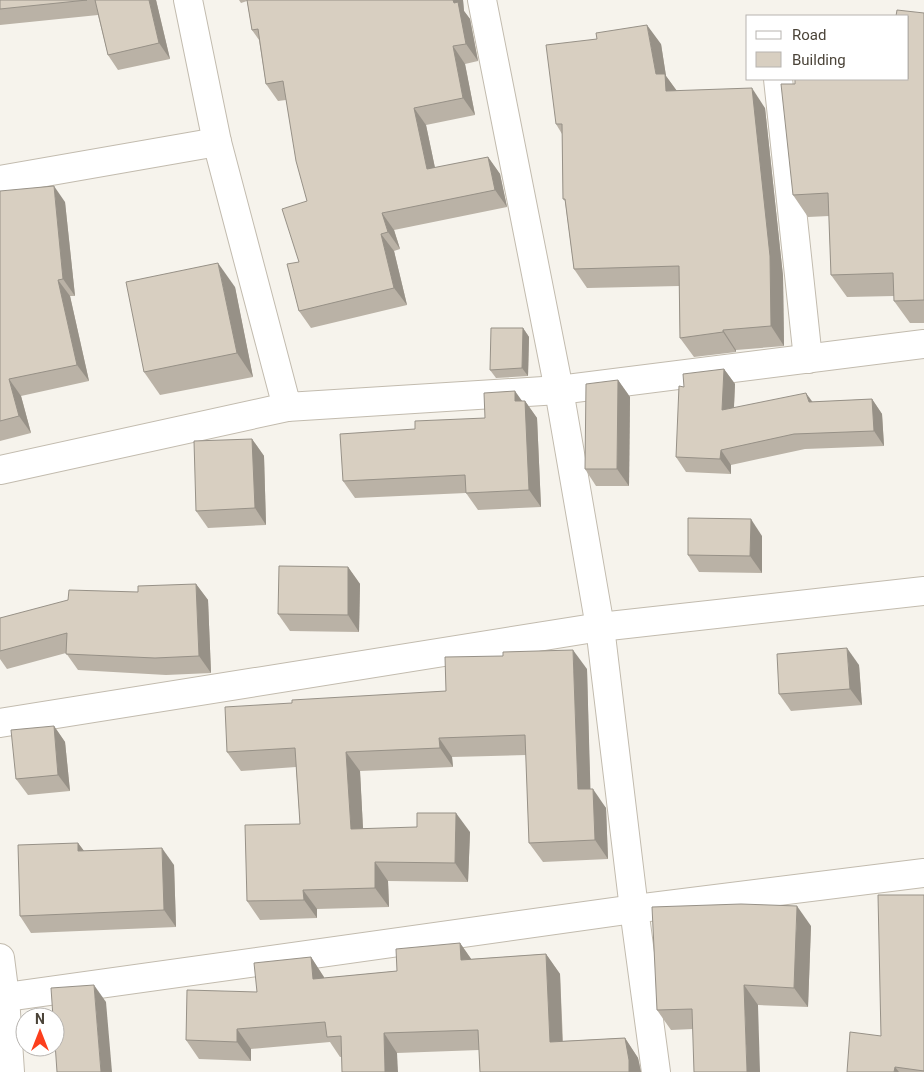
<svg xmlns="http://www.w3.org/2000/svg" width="924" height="1072" font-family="Roboto,sans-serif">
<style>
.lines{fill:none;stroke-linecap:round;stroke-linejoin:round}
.street-casing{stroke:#c2bbae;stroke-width:30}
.street{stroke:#fff;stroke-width:28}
.wall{fill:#bab2a6}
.shaded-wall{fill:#979187}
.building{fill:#d8cfc1;stroke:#979187}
</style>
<rect width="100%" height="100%" fill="#f6f3ec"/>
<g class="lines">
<g class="street-casing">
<g id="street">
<polyline points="188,0 217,142 287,407 559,390 924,344"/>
<polyline points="482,0 559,390 600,627 634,909 656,1072"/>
<polyline points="778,79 808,359"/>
<polyline points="0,180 217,142"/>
<polyline points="0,470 287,407"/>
<polyline points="0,723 600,627 924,591"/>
<polyline points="0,958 5,997 10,1072"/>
<polyline points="0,998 634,909 924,873"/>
</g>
</g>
<use href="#street" class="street"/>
</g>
<g class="wall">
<polygon points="0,0 156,0 170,59 118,70 108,55 98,15 0,25"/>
<polygon points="239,0 463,0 464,11 470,19 478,61 465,64 475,115 426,125 435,168 488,157 500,174 507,207 394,230 400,249 394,251 407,305 311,328 299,311 299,262 307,201 286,100 278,101 266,84 259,40 252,30 247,1 241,3"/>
<polygon points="924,13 924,323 910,323 894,301 894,296 847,297 831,275 829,216 808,217 793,195 795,84"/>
<polygon points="661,44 666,76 677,91 765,108 783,276 784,346 736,350 736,352 694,357 680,338 679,286 587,288 574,269 565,201 563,199 562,134 556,124"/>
<polygon points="0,191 65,202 75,296 70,296 89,381 21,396 31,433 0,441"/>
<polygon points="235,287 253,377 160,395 144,372"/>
<polygon points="523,328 529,337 528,376 496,378 490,370"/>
<polygon points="724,369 735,384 734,408 813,402 872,399 882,414 884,446 805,449 731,465 731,474 686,472 676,457 684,387"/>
<polygon points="618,380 630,397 629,486 596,486 585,469"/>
<polygon points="522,401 525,401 537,418 541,507 478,510 466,493 355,498 343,481 415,429 485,418"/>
<polygon points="252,439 264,456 266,525 208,528 196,511"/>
<polygon points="762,536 762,573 699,572 688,555"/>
<polygon points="348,567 360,584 359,632 290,631 278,614"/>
<polygon points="196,584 208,600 211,673 166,675 78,670 66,653 7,669 0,659 0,618 138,592"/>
<polygon points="859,665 862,705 791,711 779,694"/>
<polygon points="587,669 590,789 606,808 608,859 543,862 529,843 526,755 452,757 453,767 360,771 363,829 470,832 468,882 388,881 389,907 317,909 317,918 260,920 247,901 300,824 296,767 241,771 227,752 292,703 446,691"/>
<polygon points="54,726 65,742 70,791 28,795 16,779"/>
<polygon points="78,843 84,851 174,865 176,927 31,933 20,916"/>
<polygon points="924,895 924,1072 847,1072 881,1036"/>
<polygon points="811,926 808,1007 758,1005 693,1029 671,1030 657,1010"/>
<polygon points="460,943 471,959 546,954 560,974 563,1041 625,1038 638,1058 641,1072 480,1072 479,1050 397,1053 340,1057 330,1042 251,1049 251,1061 199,1059 186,1040 257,992 311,957 324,978 397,971"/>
</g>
<g class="shaded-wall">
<polygon points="149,0 156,0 170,59 159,43"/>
<polygon points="453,0 463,0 464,11 470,19 478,61 466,44"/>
<polygon points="647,25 661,44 666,76 679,94 666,91 656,74"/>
<polygon points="453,46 465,64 475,115 463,98"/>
<polygon points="752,88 765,108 783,276 784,346 771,326"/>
<polygon points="414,108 426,125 439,187 427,169"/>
<polygon points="488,157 500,174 507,207 495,190"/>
<polygon points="54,186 65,202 75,296 63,279"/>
<polygon points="382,213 394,230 400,249 388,232"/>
<polygon points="381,234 394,251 407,305 394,288"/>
<polygon points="218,263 235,287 253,377 237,353"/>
<polygon points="58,280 70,296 89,381 77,365"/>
<polygon points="523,328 529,337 528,376 522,368"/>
<polygon points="723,330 736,350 736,352 723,332"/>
<polygon points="724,369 735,384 733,425 722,410"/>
<polygon points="9,379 21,396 31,433 19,416"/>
<polygon points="618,380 630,397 629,486 617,469"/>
<polygon points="515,391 525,405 525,401 537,418 541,507 529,490 515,401"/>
<polygon points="806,393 817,408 809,402"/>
<polygon points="872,399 882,414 884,446 874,431"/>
<polygon points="252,439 264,456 266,525 255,508"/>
<polygon points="721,450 731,465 731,474 720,459"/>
<polygon points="751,519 762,536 762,573 750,556"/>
<polygon points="348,567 360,584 359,632 348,615"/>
<polygon points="196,584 208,600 211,673 199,656"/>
<polygon points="847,648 859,665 862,705 850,689"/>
<polygon points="573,650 587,669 591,808 578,789"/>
<polygon points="54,726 65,742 70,791 58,775"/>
<polygon points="439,738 452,757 453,767 440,748"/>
<polygon points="346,752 360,771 364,848 351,829"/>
<polygon points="593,789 606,808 608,859 595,840"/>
<polygon points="456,813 470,832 468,882 455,863"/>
<polygon points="78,843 90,859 78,851"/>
<polygon points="162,848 174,865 176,927 164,910"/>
<polygon points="375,862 388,881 389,907 375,888"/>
<polygon points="303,890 317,909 317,918 304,900"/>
<polygon points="797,906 811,926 808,1007 794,988"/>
<polygon points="460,943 474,963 461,960"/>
<polygon points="546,954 560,974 563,1061 550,1042"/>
<polygon points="311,957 324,977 326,998 313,979"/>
<polygon points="94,985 106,1002 112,1072 101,1072"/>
<polygon points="744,985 758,1005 760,1072 747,1072"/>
<polygon points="237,1029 251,1049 251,1061 237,1042"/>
<polygon points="384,1033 397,1053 398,1072 385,1072"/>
<polygon points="625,1038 638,1058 641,1072 629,1072"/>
<polygon points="895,1067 899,1072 894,1072"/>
</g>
<g class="building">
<polygon points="0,0 87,0 0,9"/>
<polygon points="95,0 149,0 159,43 108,55"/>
<polygon points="247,0 453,0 454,3 458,2 466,44 453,46 463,98 414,108 427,169 488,157 495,190 382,213 388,232 381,234 394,288 299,311 287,264 299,262 282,209 307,201 296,161 283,81 266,84 258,29 252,30"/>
<polygon points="897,10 924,13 924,300 894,301 893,273 831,275 828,193 793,195 781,84 795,84 795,79 908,79 908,16 896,16"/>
<polygon points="647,25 656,74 665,74 666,91 752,88 770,256 771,326 723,330 723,332 680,338 679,266 574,269 565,199 563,199 562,124 556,124 546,45 597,39 596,33"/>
<polygon points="54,186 63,279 58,280 77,365 9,379 19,416 0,421 0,191"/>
<polygon points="218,263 237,353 144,372 126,282"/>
<polygon points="491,328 523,328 522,368 490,370"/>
<polygon points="724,369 722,410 806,393 809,402 872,399 874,431 794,434 721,450 720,459 676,457 679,386 684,387 683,374"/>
<polygon points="618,380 617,469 585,469 586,384"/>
<polygon points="515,391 515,401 525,401 529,490 466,493 465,475 343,481 340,434 415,429 415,421 485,418 484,393"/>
<polygon points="252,439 255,508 196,511 194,441"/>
<polygon points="688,518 751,519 750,556 688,555"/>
<polygon points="279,566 348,567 348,615 278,614"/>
<polygon points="196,584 199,656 155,658 66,654 67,633 0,651 0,618 68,600 69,590 138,592 138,586"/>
<polygon points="847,648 850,689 779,694 777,654"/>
<polygon points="573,650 578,789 593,789 595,840 529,843 525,735 439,738 440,748 346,752 351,829 417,827 417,813 456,813 455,863 375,862 375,888 303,890 304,900 247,901 245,825 300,824 295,748 227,752 225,707 292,703 292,700 446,691 445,657 503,656 503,652"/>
<polygon points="54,726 58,775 16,779 11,730"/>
<polygon points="78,843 78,851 162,848 164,910 20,916 18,845"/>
<polygon points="878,895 924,895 924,1071 895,1067 894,1072 847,1072 850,1032 881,1036"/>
<polygon points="741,904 797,906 794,988 744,985 747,1072 694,1072 692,1009 657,1010 652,907"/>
<polygon points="460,943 461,960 546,954 550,1042 625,1038 629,1060 629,1072 480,1072 478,1030 384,1033 385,1072 342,1072 341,1036 327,1037 325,1022 237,1029 237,1042 186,1040 187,990 257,992 254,963 311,957 313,979 397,971 396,949"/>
<polygon points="94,985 101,1072 57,1072 55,1043 55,1017 53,1017 51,988"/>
</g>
<rect x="746" y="15" width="162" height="65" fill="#ffffff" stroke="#b7b4b0"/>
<rect x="756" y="31" width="25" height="8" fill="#ffffff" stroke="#b7b4b0"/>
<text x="792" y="40" font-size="15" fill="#4b4439">Road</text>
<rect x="756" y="52" width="25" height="15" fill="#d8cfc1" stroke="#b7b4b0"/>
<text x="792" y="65" font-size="15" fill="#4b4439">Building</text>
<g transform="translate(40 1032)"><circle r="24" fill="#ffffff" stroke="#b7b4b0"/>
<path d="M0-4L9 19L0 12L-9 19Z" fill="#fc3f1d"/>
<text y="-8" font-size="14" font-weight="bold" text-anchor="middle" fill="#4b4439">N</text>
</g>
</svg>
